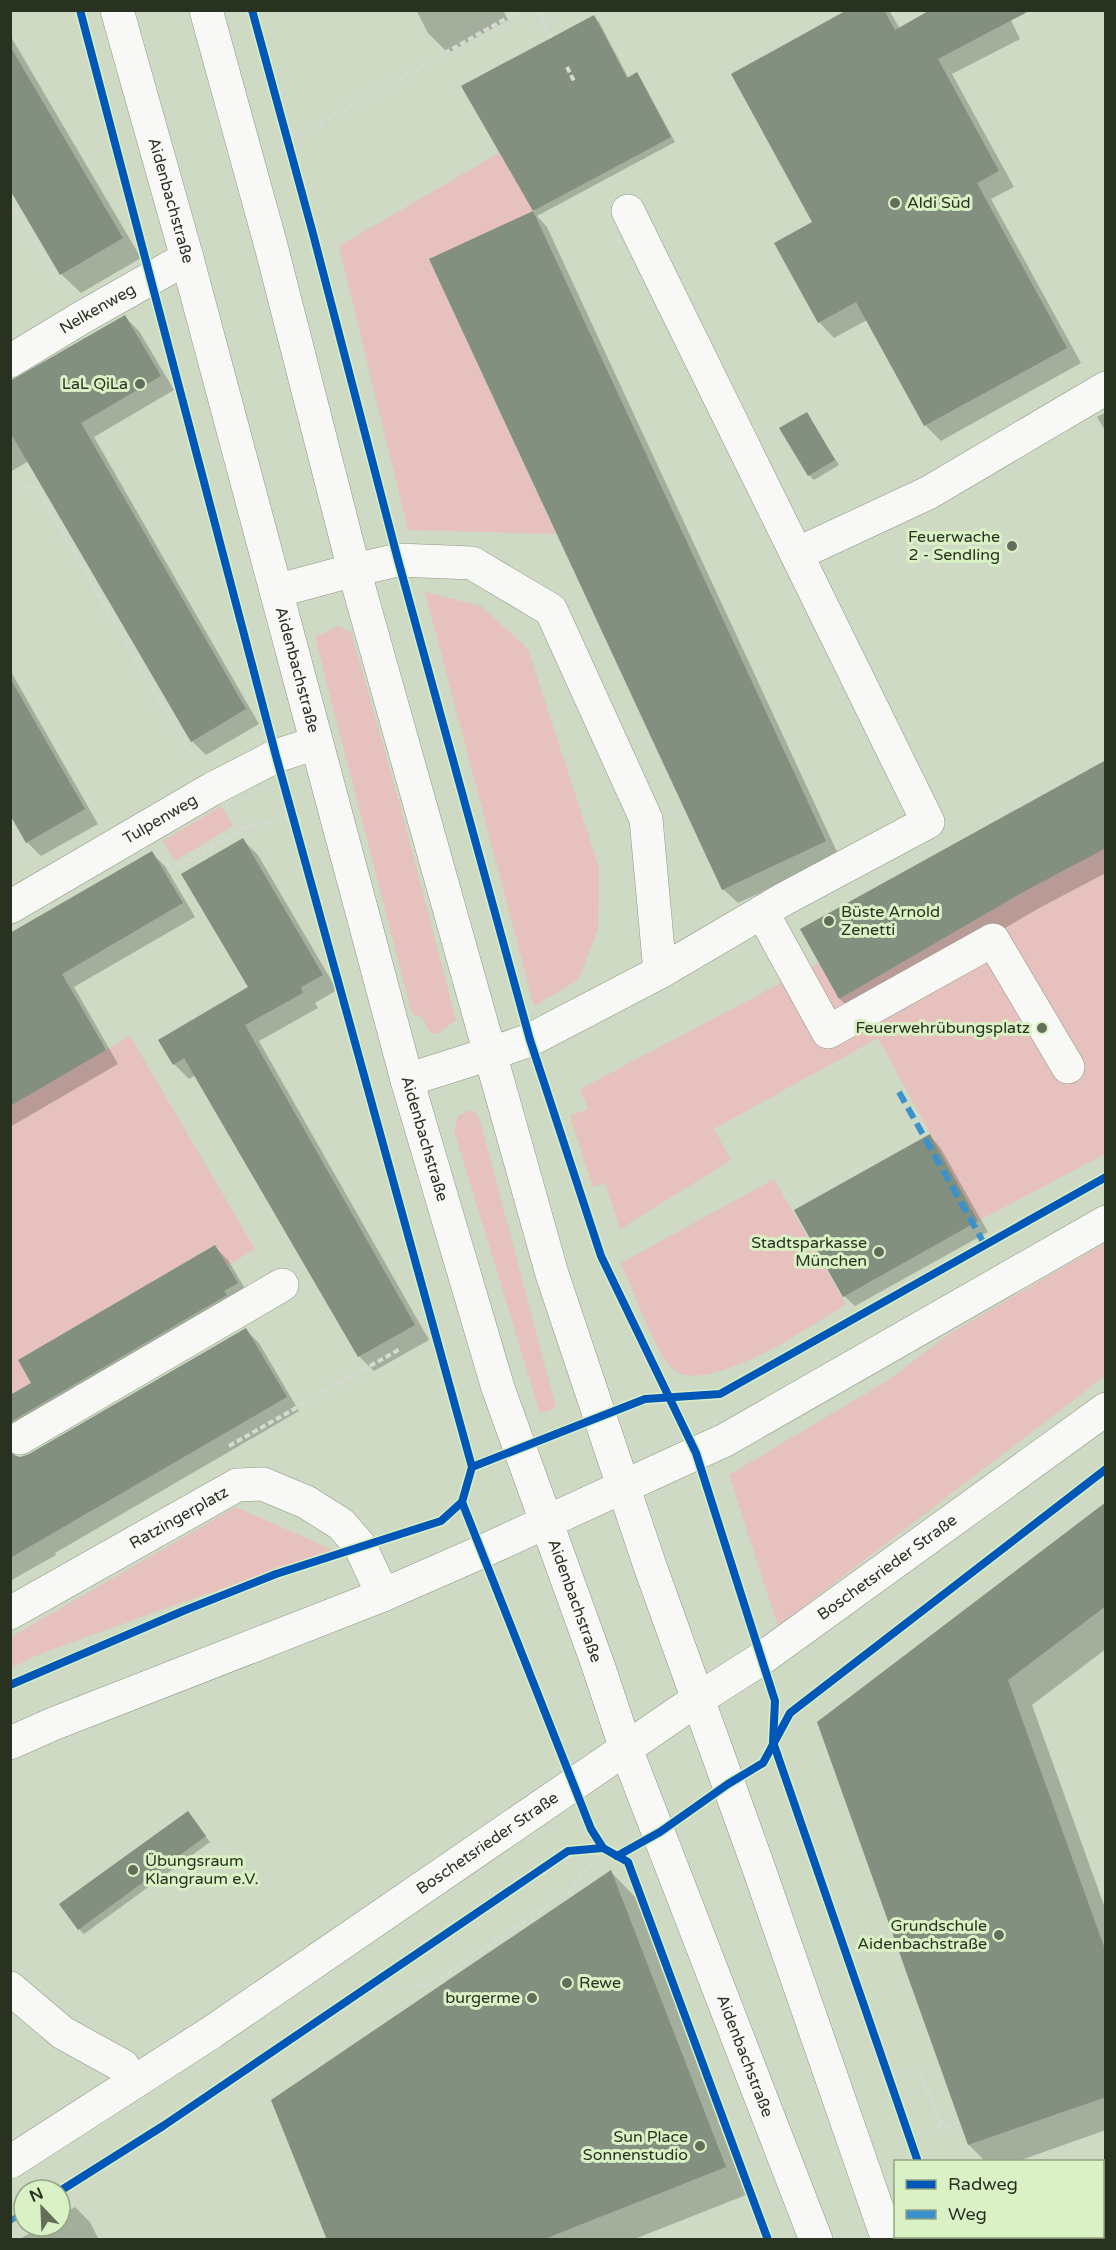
<svg xmlns="http://www.w3.org/2000/svg" width="1116" height="2250" font-family="'Varela Round',sans-serif">
<style>
.green{fill:#e6c1bd}
.shadow{fill:#0003}
.building{fill:#838f7f}
.lines{fill:none;stroke-linecap:round;stroke-linejoin:round}
.minor-casing{stroke:#8d9684;stroke-width:34}
.major-casing{stroke:#8d9684;stroke-width:34}
.path{stroke:#d6d9d2;stroke-width:4;stroke-dasharray:6 3;stroke-linecap:butt}
.minor{stroke:#f8f9f6;stroke-width:33}
.major{stroke:#f8f9f6;stroke-width:33}
.quiet{stroke:#3b91cb;stroke-width:6;stroke-dasharray:12 6;stroke-linecap:butt}
.cycleway-casing{stroke:#daf1c6;stroke-width:11}
.cycleway{stroke:#0057b8;stroke-width:8}
.poi-dot{fill:#636d5a;stroke:#daf1c6;stroke-width:2}
.labels{text-anchor:middle;dominant-baseline:central;stroke-width:6;stroke-linejoin:round;paint-order:stroke}
.street-label{font-size:16px;fill:#293221;stroke:#daf1c6}
.poi-label{font-size:16px;fill:#293221;stroke:#daf1c6;text-anchor:end}
</style>
<rect width="100%" height="100%" fill="#cedac3"/>
<g class="green">
<polygon points="499,153 533,211 429,259 556,534 408,530 339,246"/>
<polygon points="425,592 481,606 528,649 599,868 598,929 578,980 534,1006"/>
<polygon points="338,626 351,632 397,794 456,1020 439,1033 430,1033 422,1017 412,1014 315,637"/>
<polygon points="221,806 233,826 175,861 163,841"/>
<polygon points="1105,848 1105,1154 978,1221 878,1038 714,1129 731,1160 620,1229 605,1183 593,1187 570,1116 588,1109 580,1089 819,963 839,999 1025,891"/>
<polygon points="130,1036 255,1249 227,1266 215,1245 18,1360 31,1383 11,1395 10,1106"/>
<polygon points="468,1111 475,1111 481,1124 556,1408 540,1413 454,1130 458,1116"/>
<path d="M774 1179 846 1304C816 1323 705 1398 673 1369 655 1353 632 1287 621 1263Z"/>
<polygon points="1105,1243 1105,1376 778,1626 729,1475 890,1379 949,1334"/>
<polygon points="236,1507 335,1551 191,1599 40,1654 11,1668 11,1637"/>
</g>
<g class="shadow">
<polygon points="416,10 503,10 508,20 448,53 428,33"/>
<polygon points="850,10 889,10 900,29 1006,10 1020,39 952,74 1014,187 991,199 1081,363 941,441 925,425 867,320 834,338 819,322 814,223"/>
<polygon points="594,17 599,22 629,79 637,74 641,79 675,142 537,216 547,227 839,856 738,903 723,889 431,259 535,211 464,86"/>
<polygon points="10,35 141,258 81,293 61,274 10,187"/>
<polygon points="125,317 139,331 174,390 94,437 259,724 206,755 192,741 29,461 10,472 10,383"/>
<polygon points="1106,412 1106,432 1097,417"/>
<polygon points="807,414 839,465 814,480 809,475"/>
<polygon points="10,670 98,824 41,856 27,842 10,813"/>
<polygon points="1106,762 1106,873 1041,907 856,1015 840,999 802,930"/>
<polygon points="243,840 258,855 337,990 315,1003 318,1008 259,1041 429,1340 374,1371 359,1356 196,1075 189,1079 174,1064 250,988"/>
<polygon points="151,853 165,866 195,917 74,987 118,1064 10,1127 10,935"/>
<polygon points="930,1136 940,1147 988,1232 855,1306 844,1296"/>
<polygon points="215,1247 228,1260 250,1297 14,1452 15,1457 19,1458 30,1456 246,1330 259,1343 299,1411 55,1553 56,1555 10,1581 10,1397 33,1383"/>
<polygon points="1106,1504 1106,1649 1032,1705 1106,1911 1106,2130 1015,2162 986,2162 969,2145 819,1723"/>
<polygon points="192,1818 210,1842 84,1934 79,1929"/>
<polygon points="611,1872 636,1898 751,2193 632,2240 328,2240"/>
<polygon points="75,2207 90,2222 99,2240 18,2240 42,2226 60,2226 60,2216"/>
</g>
<g class="building">
<polygon points="847,10 884,10 895,30 930,10 1031,10 938,59 999,171 977,183 1067,348 924,426 856,302 818,323 774,243 812,222 731,74"/>
<polygon points="594,15 627,78 637,72 671,137 533,211 461,86"/>
<polygon points="10,46 123,238 60,275 10,190"/>
<polygon points="533,211 826,841 722,890 429,259"/>
<polygon points="125,315 161,376 81,423 246,709 191,742 10,432 10,381"/>
<polygon points="807,412 835,460 808,476 779,428"/>
<polygon points="10,678 85,809 26,843 10,815"/>
<polygon points="1106,760 1106,848 1025,891 839,999 800,929"/>
<polygon points="243,838 323,975 301,987 303,993 245,1025 415,1325 358,1357 184,1058 173,1065 158,1040 248,987 181,874"/>
<polygon points="152,851 183,903 62,974 106,1050 10,1106 10,933"/>
<polygon points="930,1134 978,1221 843,1297 794,1210"/>
<polygon points="215,1245 238,1283 224,1291 227,1295 10,1422 10,1395 31,1383 18,1360"/>
<polygon points="246,1328 287,1397 10,1558 10,1454 20,1457 29,1454"/>
<polygon points="1106,1502 1106,1606 1008,1680 1106,1952 1106,2097 968,2145 817,1722"/>
<polygon points="188,1811 206,1836 78,1930 59,1904"/>
<polygon points="611,1870 726,2167 542,2240 327,2240 271,2100"/>
</g>
<g class="lines">
<g class="minor-casing">
<g id="minor">
<polyline points="628,211 928,822 784,899 660,972"/>
<path id="s1" d="M10 361 81 318 187 258"/>
<polyline points="797,554 928,493 1106,388"/>
<polyline points="354,570 398,560 472,563 551,610 646,819 660,972 530,1040 489,1054"/>
<path id="s2" d="M10 907 212 789 276 756 316 743"/>
<polyline points="762,912 828,1032 993,940 1068,1067"/>
<polyline points="20,1438 282,1285"/>
<path id="s3" d="M10 1613 237 1485 263 1484 306 1502 341 1524 360 1546 383 1595"/>
<polyline points="10,1988 63,2033 123,2066"/>
<polyline points="1102,2228 1106,2227"/>
<polyline points="1069,2240 1077,2236"/>
</g>
</g>
<g class="major-casing">
<g id="major">
<path id="s4" d="M117 10 187 258 407 1080 498 1388 598 1665 626 1749 816 2240"/>
<polyline points="206,10 271,246 354,570 552,1274 650,1566 758,1866 888,2240"/>
<polyline points="276,591 354,570"/>
<polyline points="407,1080 489,1054"/>
<polyline points="10,1743 53,1724 383,1595 481,1552 725,1440 1106,1222"/>
<path id="s5" d="M10 2162 212 2032 698 1699 761 1659 1106 1409"/>
</g>
</g>
<g class="path">
<polyline points="536,10 551,38"/>
<polyline points="567,67 574,81"/>
<polyline points="288,142 521,10"/>
<polyline points="10,200 62,287"/>
<polyline points="15,482 37,489 192,756"/>
<polyline points="10,830 25,856"/>
<polyline points="166,861 172,870 244,828 293,816"/>
<polyline points="421,1294 422,1293"/>
<polyline points="456,1419 458,1419"/>
<polyline points="229,1446 400,1349"/>
<polyline points="274,1582 276,1574"/>
<polyline points="361,1991 430,1985 570,1891 603,1848"/>
<polyline points="890,2076 918,2066 939,2119 939,2135"/>
<polyline points="939,2119 952,2130"/>
<polyline points="1102,2180 1106,2179"/>
</g>
<use href="#minor" class="minor"/>
<use href="#major" class="major"/>
<g class="quiet">
<polyline points="899,1092 985,1245"/>
<polyline points="10,2221 24,2212"/>
<polyline points="943,2236 944,2240"/>
</g>
<g class="cycleway-casing">
<g id="cycleway">
<polyline points="252,10 312,230 398,560 530,1040 601,1256 696,1453 775,1701 773,1742 918,2162"/>
<polyline points="472,1467 645,1399 720,1394 1106,1177"/>
<polyline points="462,1502 591,1829 603,1848 628,1862 768,2240"/>
<polyline points="10,1685 183,1611 276,1574 441,1521 462,1502 472,1467 276,756 80,10"/>
<polyline points="617,1856 660,1832 728,1784 763,1763 790,1713 1106,1469"/>
<polyline points="60,2191 163,2126 568,1851 603,1848"/>
</g>
</g>
<use href="#cycleway" class="cycleway"/>
</g>
<g class="poi-dot">
<circle cx="895" cy="203" r="6"/>
<circle cx="140" cy="384" r="6"/>
<circle cx="1012" cy="546" r="6"/>
<circle cx="829" cy="921" r="6"/>
<circle cx="1042" cy="1028" r="6"/>
<circle cx="879" cy="1252" r="6"/>
<circle cx="133" cy="1870" r="6"/>
<circle cx="999" cy="1935" r="6"/>
<circle cx="567" cy="1983" r="6"/>
<circle cx="532" cy="1998" r="6"/>
<circle cx="700" cy="2146" r="6"/>
</g>
<g class="labels">
<g class="street-label">
<text stroke="none"><textPath href="#s4" startOffset="198">Aidenbachstraße</textPath></text>
<text stroke="none"><textPath href="#s1" startOffset="102">Nelkenweg</textPath></text>
<text stroke="none"><textPath href="#s4" startOffset="684">Aidenbachstraße</textPath></text>
<text stroke="none"><textPath href="#s2" startOffset="174">Tulpenweg</textPath></text>
<text stroke="none"><textPath href="#s4" startOffset="1170">Aidenbachstraße</textPath></text>
<text stroke="none"><textPath href="#s3" startOffset="194">Ratzingerplatz</textPath></text>
<text stroke="none"><textPath href="#s5" startOffset="1060">Boschetsrieder Straße</textPath></text>
<text stroke="none"><textPath href="#s4" startOffset="1656">Aidenbachstraße</textPath></text>
<text stroke="none"><textPath href="#s5" startOffset="574">Boschetsrieder Straße</textPath></text>
<text stroke="none"><textPath href="#s4" startOffset="2142">Aidenbachstraße</textPath></text>
</g>
<g class="poi-label">
<text x="907" y="203" text-anchor="start">Aldi Süd</text>
<text x="128" y="384">LaL QiLa</text>
<text x="1000" y="537">Feuerwache<tspan x="1000" dy="18">2 - Sendling</tspan></text>
<text x="841" y="912" text-anchor="start">Büste Arnold<tspan x="841" dy="18">Zenetti</tspan></text>
<text x="1030" y="1028">Feuerwehrübungsplatz</text>
<text x="867" y="1243">Stadtsparkasse<tspan x="867" dy="18">München</tspan></text>
<text x="145" y="1861" text-anchor="start">Übungsraum<tspan x="145" dy="18">Klangraum e.V.</tspan></text>
<text x="987" y="1926">Grundschule<tspan x="987" dy="18">Aidenbachstraße</tspan></text>
<text x="579" y="1983" text-anchor="start">Rewe</text>
<text x="520" y="1998">burgerme</text>
<text x="688" y="2137">Sun Place<tspan x="688" dy="18">Sonnenstudio</tspan></text>
</g>
</g>
<rect width="1116" height="2250" fill="none" stroke="#293221" stroke-width="24"/>
<rect x="894" y="2160" width="210" height="78" fill="#daf1c6" stroke="#93a584" stroke-width="1.5"/>
<rect x="906" y="2180" width="30" height="9" fill="#0057b8" stroke="#93a584" stroke-width="1.5"/>
<text x="948" y="2190" font-size="18" fill="#293221">Radweg</text>
<rect x="906" y="2210" width="30" height="9" fill="#3b91cb" stroke="#93a584" stroke-width="1.5"/>
<text x="948" y="2220" font-size="18" fill="#293221">Weg</text>
<g transform="translate(42 2208) rotate(337)"><circle r="28" fill="#daf1c6" stroke="#93a584" stroke-width="1.5"/>
<path d="M0-4.5L10 22L0 15L-10 22Z" fill="#636d5a"/>
<text y="-9" font-size="16" font-weight="bold" text-anchor="middle" fill="#293221">N</text>
</g>
</svg>
